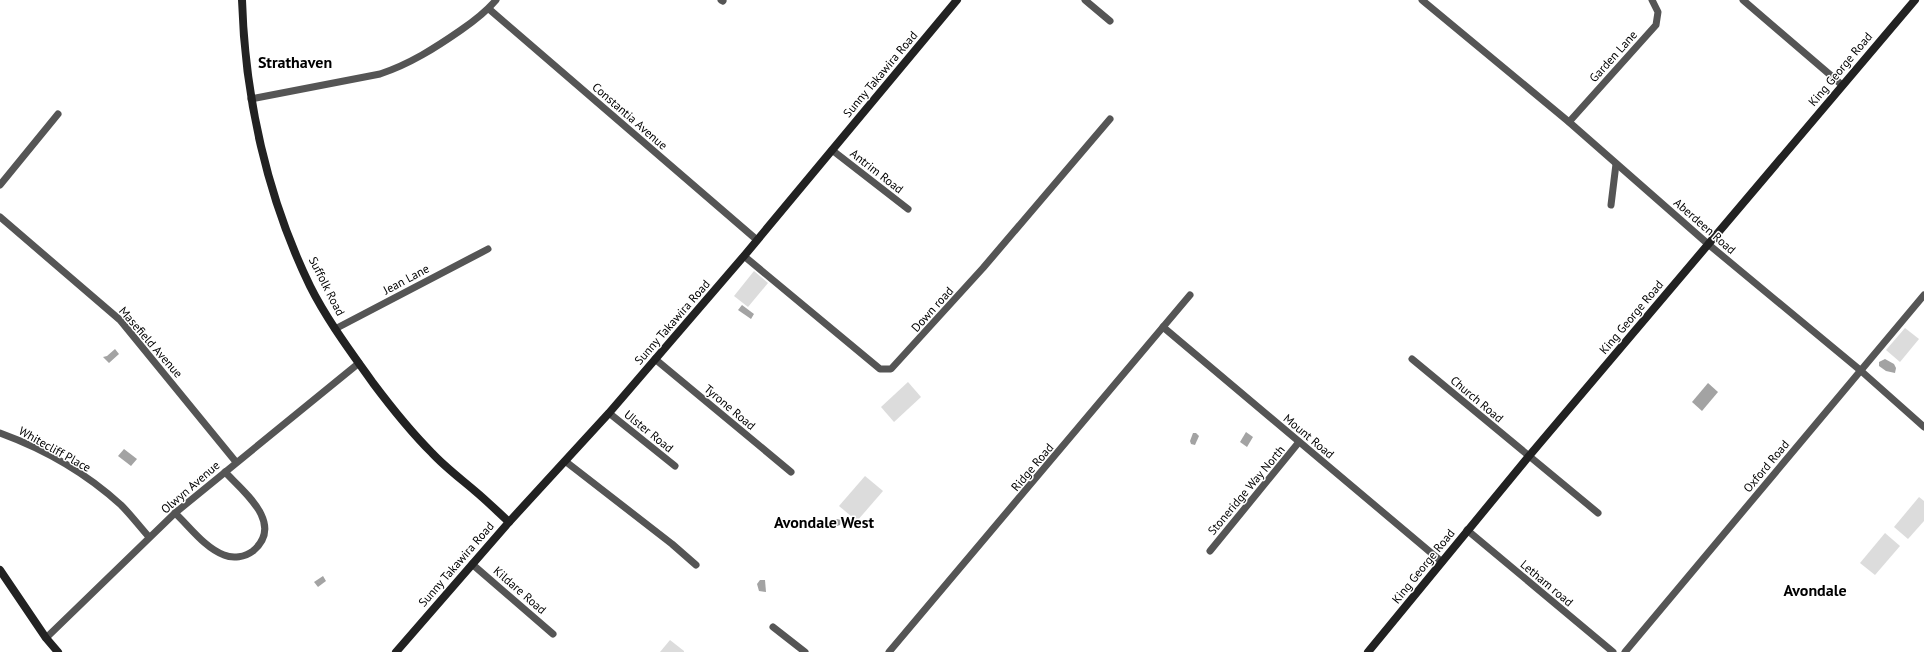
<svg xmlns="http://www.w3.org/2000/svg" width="1924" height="652" font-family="'PT Sans',sans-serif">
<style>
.green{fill:#dcdcdc}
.water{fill:#a3a3a3}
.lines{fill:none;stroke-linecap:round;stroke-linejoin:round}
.street{stroke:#555;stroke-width:7}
.secondary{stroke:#222;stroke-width:8}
.labels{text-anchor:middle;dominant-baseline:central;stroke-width:3;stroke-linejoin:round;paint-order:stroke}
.street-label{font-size:12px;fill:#000;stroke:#fff}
.district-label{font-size:16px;font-weight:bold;fill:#000;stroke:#fff}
</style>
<rect width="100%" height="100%" fill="#fff"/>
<g class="green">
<polygon points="754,271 768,283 748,307 734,296"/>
<polygon points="1905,328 1919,339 1900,362 1886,350"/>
<polygon points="908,382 921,397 894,422 881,407"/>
<polygon points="865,476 883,491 857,521 839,506"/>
<polygon points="1919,497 1924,501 1924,521 1908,539 1894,527"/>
<polygon points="1885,533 1900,546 1875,575 1860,563"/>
<polygon points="670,640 684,651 684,652 660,652"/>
</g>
<g class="water">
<polygon points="742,305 754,314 751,319 738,310"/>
<polygon points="115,349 119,354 109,363 103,357 107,356"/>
<polygon points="1885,359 1894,364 1896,368 1895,373 1886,371 1879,366 1879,362"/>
<polygon points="1708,383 1718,392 1702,411 1692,402"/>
<polygon points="1246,432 1253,437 1247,447 1240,442"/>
<polygon points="1193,433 1196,433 1199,436 1195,445 1191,444 1190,441"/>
<polygon points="124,449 137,459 131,466 118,456"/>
<polygon points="837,519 841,520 840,525 834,527 831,526 830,523"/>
<polygon points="323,576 326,581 318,587 314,582"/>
<polygon points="760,580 765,580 766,592 759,591 757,584"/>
</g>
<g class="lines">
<g class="street">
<polyline points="721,0 723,1"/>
<polyline points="1085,0 1110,21"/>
<polyline points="1422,0 1569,122 1708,244 1860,370 1924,427"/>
<polyline points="1743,0 1842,85"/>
<polyline points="489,9 757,240"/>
<path d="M251 99 380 74C410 64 435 48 461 30 474 21 486 12 496 0"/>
<polyline points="1569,122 1656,25 1658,12 1652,0"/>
<polyline points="832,150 908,209"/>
<polyline points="0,185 58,114"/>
<polyline points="1611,205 1616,164"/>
<polyline points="0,217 120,320 236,462"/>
<polyline points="744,256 880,369 891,369 983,268 1110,119"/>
<polyline points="1163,327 1442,562"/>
<polyline points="335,329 488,249"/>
<polyline points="655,359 791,472"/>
<polyline points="1412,359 1598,513"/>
<polyline points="609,413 675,466"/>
<path d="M0 433C44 449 86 473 121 505 131 515 140 527 149 537"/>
<polyline points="565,461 672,544 696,565"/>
<path d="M175 513C190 527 205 548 224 555 233 559 245 557 253 551 285 524 244 492 225 472"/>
<polyline points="1467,530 1613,652"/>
<polyline points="1210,551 1299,442"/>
<polyline points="472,564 553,634"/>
<polyline points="773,627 805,652"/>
<polyline points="46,638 175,513 359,363"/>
<polyline points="889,652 1190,295"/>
<polyline points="1625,652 1924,295"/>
</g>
<g class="secondary">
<path d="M242 0C245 98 267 197 310 286 327 320 351 352 373 383 391 407 410 431 432 453 445 467 461 479 475 491 487 501 498 512 509 522"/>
<polyline points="0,570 46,638 58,652"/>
<polyline points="396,652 509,522 609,413 744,256 957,0"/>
<polyline points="1368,652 1529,456 1915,0"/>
</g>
</g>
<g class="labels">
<g class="street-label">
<text transform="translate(1613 56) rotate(-48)">Garden Lane</text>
<text transform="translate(1840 69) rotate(-50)">King George Road</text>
<text transform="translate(880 74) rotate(-50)">Sunny Takawira Road</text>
<text transform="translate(630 116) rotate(41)">Constantia Avenue</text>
<text transform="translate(877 171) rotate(38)">Antrim Road</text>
<text transform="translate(1705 226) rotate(41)">Aberdeen Road</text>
<text transform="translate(406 279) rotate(-28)">Jean Lane</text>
<text transform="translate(327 286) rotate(63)">Suffolk Road</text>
<text transform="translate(932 309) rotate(-48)">Down road</text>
<text transform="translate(1631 317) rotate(-50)">King George Road</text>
<text transform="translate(672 322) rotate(-49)">Sunny Takawira Road</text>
<text transform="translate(151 342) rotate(49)">Masefield Avenue</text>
<text transform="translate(1477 399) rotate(40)">Church Road</text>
<text transform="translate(730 407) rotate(40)">Tyrone Road</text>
<text transform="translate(649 431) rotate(39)">Ulster Road</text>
<text transform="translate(1309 436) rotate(40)">Mount Road</text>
<text transform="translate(55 449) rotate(29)">Whitecliff Place</text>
<text transform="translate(1766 466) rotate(-50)">Oxford Road</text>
<text transform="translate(1032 467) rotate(-50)">Ridge Road</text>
<text transform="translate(190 487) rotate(-41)">Olwyn Avenue</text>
<text transform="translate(1246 490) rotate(-50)">Stoneridge Way North</text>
<text transform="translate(456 564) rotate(-49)">Sunny Takawira Road</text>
<text transform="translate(1423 566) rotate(-51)">King George Road</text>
<text transform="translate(1547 583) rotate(40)">Letham road</text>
<text transform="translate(520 590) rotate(41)">Kildare Road</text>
</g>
<g class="district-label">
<text x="295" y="62">Strathaven</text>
<text x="824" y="522">Avondale West</text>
<text x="1815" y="590">Avondale</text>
</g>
</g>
</svg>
